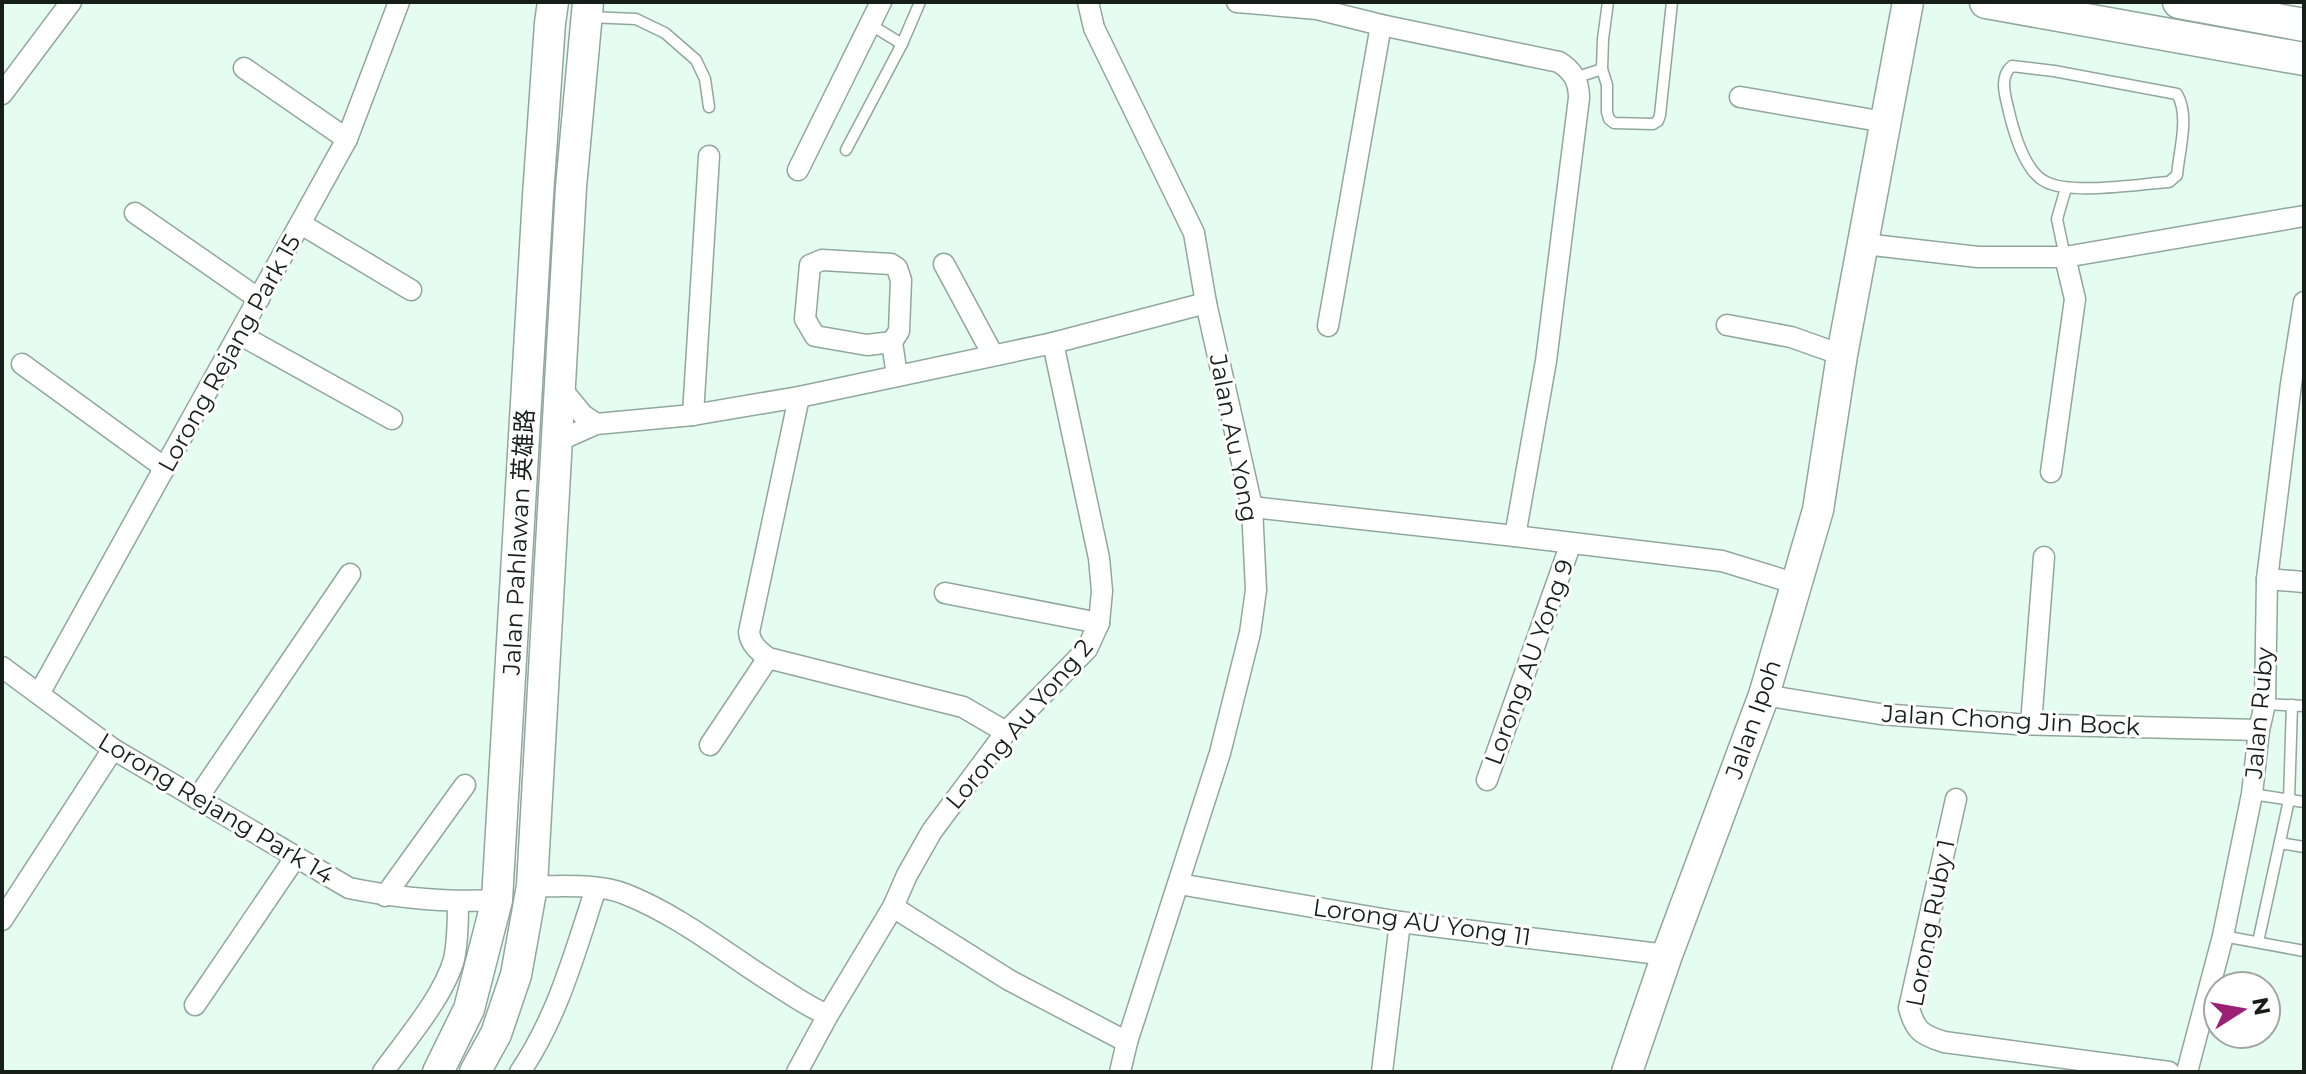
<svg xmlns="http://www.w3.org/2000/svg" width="2306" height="1074" font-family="Montserrat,'Noto Sans SC',sans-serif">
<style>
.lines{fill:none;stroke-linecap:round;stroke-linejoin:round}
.lane-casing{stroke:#91a79c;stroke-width:13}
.street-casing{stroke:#91a79c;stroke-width:23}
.secondary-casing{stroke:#91a79c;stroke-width:33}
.primary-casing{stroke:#91a79c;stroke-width:35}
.lane{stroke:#fff;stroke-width:10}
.street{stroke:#fff;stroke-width:20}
.secondary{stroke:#fff;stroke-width:30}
.primary{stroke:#fff;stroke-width:32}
.labels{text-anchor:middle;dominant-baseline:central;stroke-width:6;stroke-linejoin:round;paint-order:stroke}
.street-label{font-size:24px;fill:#161e1a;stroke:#fff}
</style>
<rect width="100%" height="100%" fill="#e5fcf0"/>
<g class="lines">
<g class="lane-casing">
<g id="lane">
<polyline points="1608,2 1603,39 1602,69 1607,85 1607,112 1609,119 1614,123 1653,124 1658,121 1660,115 1672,2"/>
<polyline points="588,17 636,19 665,33 696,60 705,79 709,107"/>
<polyline points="871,25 902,44"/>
<path d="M2012 66 2054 71 2177 94C2190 116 2179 151 2177 175L2169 182C2139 184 2072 195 2046 182 2025 172 2014 133 2009 112 2006 98 1998 77 2012 66Z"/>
<polyline points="1575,78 1602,69"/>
<polyline points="846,150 902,44 920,2"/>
<polyline points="2065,257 2057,219 2066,188"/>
<polyline points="2265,704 2304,706"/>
<polyline points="2252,794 2304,802"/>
<polyline points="2280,843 2304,847"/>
<polyline points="2223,936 2304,951"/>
<polyline points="2258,942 2289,800 2292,705"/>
</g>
</g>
<g class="street-casing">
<g id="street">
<polyline points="1088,2 1094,28 1194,233 1206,303 1252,507 1256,590 1250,633 1220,753 1127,1042 1120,1072"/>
<path d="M1237 2 1317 9 1381 25 1559 62C1573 71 1579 81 1579 98L1546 361 1515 536"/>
<polyline points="244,68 347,139"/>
<polyline points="2,94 71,2"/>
<polyline points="1740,97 1885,122"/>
<polyline points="798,170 881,2"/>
<polyline points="135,213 259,299"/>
<polyline points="301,224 411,290"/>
<polyline points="1864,244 1978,257 2065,257 2304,216"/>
<polyline points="944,264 993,355"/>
<polyline points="1727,325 1791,337 1842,355"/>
<polyline points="1328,326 1381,25"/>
<polyline points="239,334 392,419"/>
<polyline points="892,342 867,345 815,336 805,319 810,265 822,260 891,264 897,268 901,280 899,331 892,342 897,376"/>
<polyline points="22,364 165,468"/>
<polyline points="560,387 583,415 596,424"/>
<path d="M799 397 749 632C750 644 759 651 768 658L963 707 1006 732"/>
<polyline points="693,415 709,156"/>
<polyline points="556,442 596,424 693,415 799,397 1053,343 1206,303"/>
<polyline points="2051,472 2075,299 2065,257"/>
<polyline points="1252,507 1515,536 1722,561 1797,584"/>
<polyline points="2267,579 2304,582"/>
<polyline points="945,593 1099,623"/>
<path d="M2 667 113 749 349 888C398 898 447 903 497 900"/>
<polyline points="39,694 347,139 399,2"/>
<polyline points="1764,695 1880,714 2016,724 2259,730"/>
<polyline points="2031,724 2044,557"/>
<polyline points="710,745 768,658"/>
<polyline points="1487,780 1571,543"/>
<polyline points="197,799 350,574"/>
<path d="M1956 799 1909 1008C1915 1031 1922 1035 1944 1042L2169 1072"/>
<polyline points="1179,884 1400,922 1667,955"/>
<path d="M532 886C562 887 597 883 625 894 681 916 729 956 779 987 795 997 810 1008 828 1015"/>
<polyline points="385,896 465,785"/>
<polyline points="893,907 1009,980 1127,1042"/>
<polyline points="2,920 113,749"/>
<polyline points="195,1005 295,858"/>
<path d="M383 1072C406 1040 444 996 454 959 458 941 458 920 458 902"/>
<path d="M520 1072C558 1016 575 952 596 888"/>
<polyline points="797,1072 828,1015 893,907 907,875 932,831 1006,732 1087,649 1099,623 1102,591 1099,558 1053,343"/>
<polyline points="1382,1072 1400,922"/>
<polyline points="2187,1072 2223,936 2252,794 2259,730 2265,704 2267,579 2291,384 2304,302"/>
</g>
</g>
<g class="secondary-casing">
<g id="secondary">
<polyline points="438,1072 469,1009 497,900 538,196 550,23 553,2"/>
<polyline points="475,1072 496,1034 516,975 532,886 571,187 588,2"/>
<polyline points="1627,1072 1667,955 1764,695 1818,510 1842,355 1908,2"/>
</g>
</g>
<g class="primary-casing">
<g id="primary">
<polyline points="1986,2 2304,59"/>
<polyline points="2179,2 2304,25"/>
</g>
</g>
<use href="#lane" class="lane"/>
<use href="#street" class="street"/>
<use href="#secondary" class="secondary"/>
<use href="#primary" class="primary"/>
</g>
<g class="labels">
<g class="street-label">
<text transform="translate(229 353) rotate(-61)">Lorong Rejang Park 15</text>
<text transform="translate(1234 438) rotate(79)">Jalan Au Yong</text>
<text transform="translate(518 542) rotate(-87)">Jalan Pahlawan 英雄路</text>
<text transform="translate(1529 662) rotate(-70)">Lorong AU Yong 9</text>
<text transform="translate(2259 713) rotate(-85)">Jalan Ruby</text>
<text transform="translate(1753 719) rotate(-71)">Jalan Ipoh</text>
<text transform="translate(2011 720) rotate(3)">Jalan Chong Jin Bock</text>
<text transform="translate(1019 724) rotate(-50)">Lorong Au Yong 2</text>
<text transform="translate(216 808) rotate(31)">Lorong Rejang Park 14</text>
<text transform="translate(1422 922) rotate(8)">Lorong AU Yong 11</text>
<text transform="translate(1930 923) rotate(-79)">Lorong Ruby 1</text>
</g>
</g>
<rect width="2306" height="1074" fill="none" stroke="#161e1a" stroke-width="8"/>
<g transform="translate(2242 1010) rotate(79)"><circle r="38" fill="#ffffff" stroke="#a2a5a3" stroke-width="2"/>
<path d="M0-6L14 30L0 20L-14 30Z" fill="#9c2076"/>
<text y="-12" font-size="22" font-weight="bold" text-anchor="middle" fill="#161e1a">N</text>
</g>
</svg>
